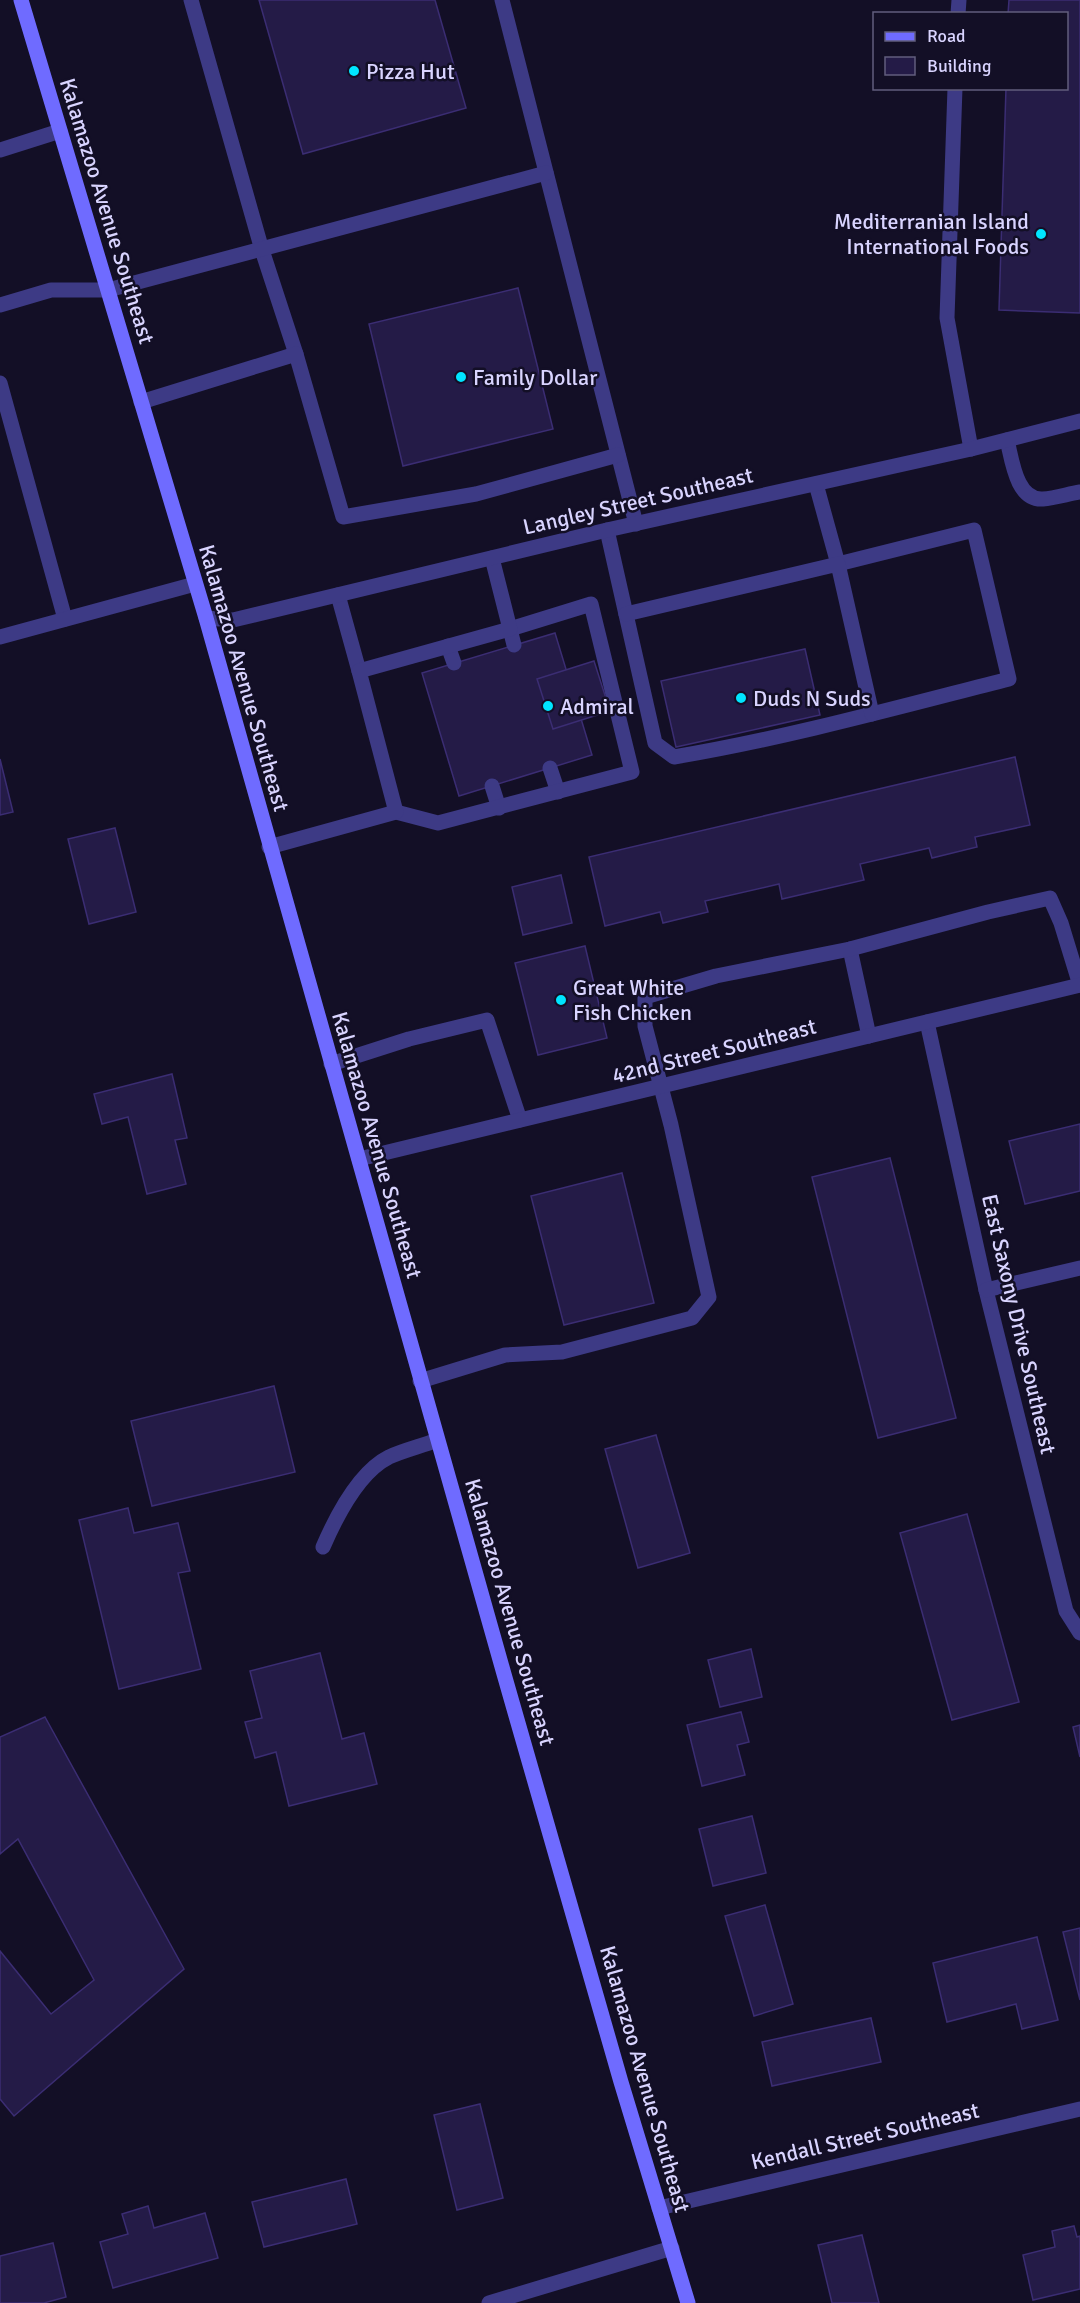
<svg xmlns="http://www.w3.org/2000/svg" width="1080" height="2303" font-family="Signika,sans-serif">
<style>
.building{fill:#241b47;stroke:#3b2d73;stroke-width:1.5}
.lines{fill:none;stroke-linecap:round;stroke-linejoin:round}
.service{stroke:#3d3a85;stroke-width:15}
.minor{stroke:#3d3a85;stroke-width:15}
.secondary{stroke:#6f6bff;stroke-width:15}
.poi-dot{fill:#00e5ff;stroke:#130f26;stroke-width:2}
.labels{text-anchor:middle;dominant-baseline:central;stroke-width:5;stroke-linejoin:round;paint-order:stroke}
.poi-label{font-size:22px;fill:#d9d4ff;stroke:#130f26;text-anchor:start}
.street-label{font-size:22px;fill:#d9d4ff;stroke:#130f26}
</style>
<rect width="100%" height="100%" fill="#130f26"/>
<g class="building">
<polygon points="259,0 435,0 466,108 303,154"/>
<polygon points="1009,0 1080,0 1080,313 999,310 1006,88 1066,88 1066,14 1008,14"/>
<polygon points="518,288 553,429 403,466 369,324"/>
<polygon points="555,633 592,755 459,796 422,673"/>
<polygon points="805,649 820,715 676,747 661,681"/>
<polygon points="594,661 610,711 553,729 537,679"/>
<polygon points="1015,757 1030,825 975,837 977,847 932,858 929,848 860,864 864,880 782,899 779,884 705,901 708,912 663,923 660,912 605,926 589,857"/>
<polygon points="0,759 13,812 0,815"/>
<polygon points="115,828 136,912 89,924 68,839"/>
<polygon points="561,875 572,923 523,935 512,887"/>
<polygon points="585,946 607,1038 538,1055 515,963"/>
<polygon points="172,1074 187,1138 175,1140 186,1184 147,1194 128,1117 102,1124 94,1094"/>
<polygon points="1080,1124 1080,1191 1025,1204 1009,1141"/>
<polygon points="890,1158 956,1418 878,1438 812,1177"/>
<polygon points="622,1173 654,1303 564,1325 531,1196"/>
<polygon points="274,1386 295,1472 152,1506 131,1421"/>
<polygon points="656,1435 690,1553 638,1568 605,1449"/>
<polygon points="128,1508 134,1533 178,1523 190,1571 178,1573 201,1669 119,1689 79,1520"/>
<polygon points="967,1514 1019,1702 952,1720 900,1533"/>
<polygon points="751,1649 762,1697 720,1707 708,1660"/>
<polygon points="320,1653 342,1739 364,1733 377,1784 289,1806 276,1752 255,1758 245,1722 262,1718 250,1671"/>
<polygon points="741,1712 749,1742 737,1745 745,1775 702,1786 687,1725"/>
<polygon points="45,1717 184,1969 14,2116 0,2099 0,1951 51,2014 94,1980 18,1839 0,1854 0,1737"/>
<polygon points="1080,1725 1080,1757 1073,1727"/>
<polygon points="752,1816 766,1873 713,1886 699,1829"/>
<polygon points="765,1905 793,2004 754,2016 725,1916"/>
<polygon points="1080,1928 1080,2000 1063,1932"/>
<polygon points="1037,1937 1058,2020 1022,2029 1016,2004 947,2022 933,1963"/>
<polygon points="871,2018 881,2062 772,2086 762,2042"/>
<polygon points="480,2104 503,2198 457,2210 434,2115"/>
<polygon points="346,2179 357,2224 264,2247 252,2202"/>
<polygon points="148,2206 154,2228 205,2213 218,2258 113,2288 100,2242 128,2234 122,2214"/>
<polygon points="1074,2226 1077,2237 1080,2236 1080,2289 1033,2300 1023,2255 1055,2247 1052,2231"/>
<polygon points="862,2235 879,2303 832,2303 818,2245"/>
<polygon points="53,2243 66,2297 44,2303 0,2303 0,2256"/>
</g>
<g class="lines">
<g class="service">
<polyline points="191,0 262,250 296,354"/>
<polyline points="502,0 636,524"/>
<polyline points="958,14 959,0"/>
<polyline points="955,88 947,318 971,449"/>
<polyline points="0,150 60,131"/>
<polyline points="0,305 51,290 108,290 546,173"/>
<polyline points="0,383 65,619"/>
<polyline points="141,402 296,354 343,517 476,494 618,455"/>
<path d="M1007 440C1012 459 1016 501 1043 499 1055 498 1068 494 1080 492"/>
<path d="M607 530 655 743 674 757C787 738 899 707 1009 679L974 530 838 564 816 484"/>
<polyline points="338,595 359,671"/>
<polyline points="626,614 838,564 872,714"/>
<polyline points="448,646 454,663"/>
<polyline points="550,768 558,792"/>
<polyline points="492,786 499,808"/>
<polyline points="396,812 438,823 632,772 591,604 510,629 514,645"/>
<polyline points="269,847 396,812 359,671 510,629 492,558"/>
<polyline points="850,949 869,1036"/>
<polyline points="331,1064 409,1039 487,1020 520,1120"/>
<polyline points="420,1381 505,1355 562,1352 692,1318 709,1297 671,1125 645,1026 645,997 716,976 850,949 988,912 1050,898 1061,923 1080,985"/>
<path d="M323 1547C336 1517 359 1472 389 1457 404 1450 422 1446 437 1440"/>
</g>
<g class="minor">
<polyline points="206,618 233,620 607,530 971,449 1080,421"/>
<polyline points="0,637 195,584"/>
<polyline points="927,1022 986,1290 1066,1611 1080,1633"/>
<polyline points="359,1159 1080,985"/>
<polyline points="986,1290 1080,1268"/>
<polyline points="659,2208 1080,2109"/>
<polyline points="489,2303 672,2248"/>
</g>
<polyline class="secondary" points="21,0 206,618 504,1674 621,2082 688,2303"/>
</g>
<g class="poi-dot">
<circle cx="354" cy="71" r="6"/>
<circle cx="1041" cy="234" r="6"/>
<circle cx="461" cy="377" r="6"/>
<circle cx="741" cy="698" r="6"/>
<circle cx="548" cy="706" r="6"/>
<circle cx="561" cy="1000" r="6"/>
</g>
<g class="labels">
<g class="poi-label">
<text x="366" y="71">Pizza Hut</text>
<text x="1029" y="221" text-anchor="end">Mediterranian Island<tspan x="1029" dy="25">International Foods</tspan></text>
<text x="473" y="377">Family Dollar</text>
<text x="753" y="698">Duds N Suds</text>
<text x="560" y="706">Admiral</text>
<text x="573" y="987">Great White<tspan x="573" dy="25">Fish Chicken</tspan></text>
</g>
<g class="street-label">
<text transform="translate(107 211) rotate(73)">Kalamazoo Avenue Southeast</text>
<text transform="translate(638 501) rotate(-13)">Langley Street Southeast</text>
<text transform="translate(244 678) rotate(74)">Kalamazoo Avenue Southeast</text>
<text transform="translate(714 1051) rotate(-14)">42nd Street Southeast</text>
<text transform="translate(377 1145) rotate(74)">Kalamazoo Avenue Southeast</text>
<text transform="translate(1019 1324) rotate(77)">East Saxony Drive Southeast</text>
<text transform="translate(510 1612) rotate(74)">Kalamazoo Avenue Southeast</text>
<text transform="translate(645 2079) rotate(74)">Kalamazoo Avenue Southeast</text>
<text transform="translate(865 2136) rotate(-13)">Kendall Street Southeast</text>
</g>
</g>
<rect x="873" y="12" width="195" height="78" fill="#130f26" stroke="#625e7d" stroke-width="1.5"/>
<rect x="885" y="32" width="30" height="9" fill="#6f6bff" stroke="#625e7d" stroke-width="1.5"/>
<text x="927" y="42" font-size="18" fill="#d9d4ff">Road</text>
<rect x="885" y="57" width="30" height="18" fill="#241b47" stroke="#625e7d" stroke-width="1.5"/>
<text x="927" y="72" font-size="18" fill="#d9d4ff">Building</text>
</svg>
